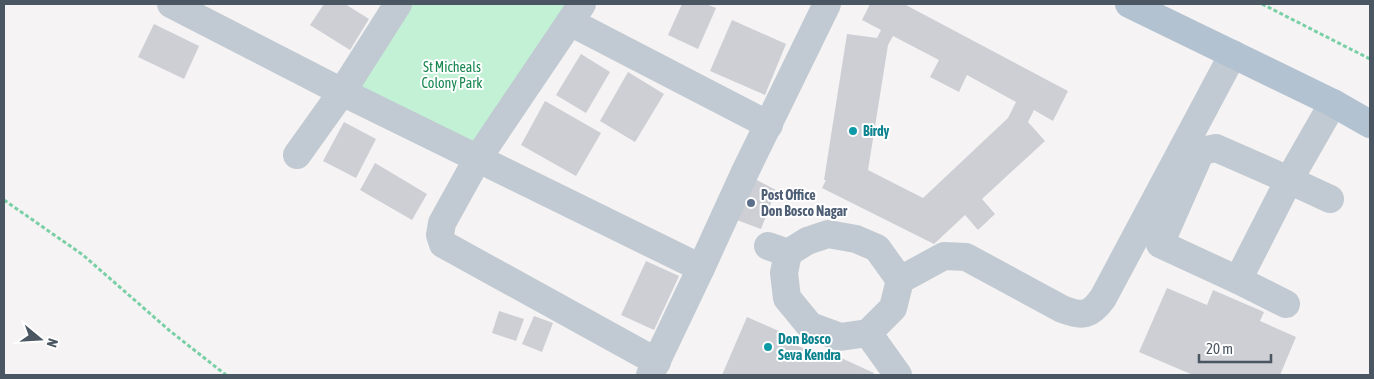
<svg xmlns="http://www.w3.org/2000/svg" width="1374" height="379" font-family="'Asap Condensed',sans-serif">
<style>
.green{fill:#c3f1d5}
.building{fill:#cdcfd5;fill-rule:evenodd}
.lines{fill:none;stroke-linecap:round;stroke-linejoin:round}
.path{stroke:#7ad0a6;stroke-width:3;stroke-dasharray:4 2.5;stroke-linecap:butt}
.minor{stroke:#c1cad2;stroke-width:28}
.major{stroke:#b3c2d1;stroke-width:28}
.culture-dot{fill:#0f9aa8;stroke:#fff;stroke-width:2}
.service-dot{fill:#5c6f8a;stroke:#fff;stroke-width:2}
.labels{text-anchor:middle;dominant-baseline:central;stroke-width:4;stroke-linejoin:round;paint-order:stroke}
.park-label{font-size:14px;fill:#17864f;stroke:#fff}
.culture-label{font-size:14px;font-weight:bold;fill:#0d838f;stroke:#fff;text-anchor:start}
.service-label{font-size:14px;font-weight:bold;fill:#4e5e75;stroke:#fff;text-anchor:start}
</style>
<rect width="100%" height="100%" fill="#f5f3f3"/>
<polygon class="green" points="402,4 587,4 477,167 341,101"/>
<g class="building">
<polygon points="324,4 345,4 369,19 350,50 310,25"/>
<polygon points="682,4 706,4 716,8 698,49 668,35"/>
<path d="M870 4H904L1068 91 1053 121 1034 110 1028 122 1045 141 982 199 995 214 978 230 965 215 934 244 822 188 826 180H824L847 34 877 38 881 30 862 20ZM893 36 939 60 930 77 959 92 967 75 1016 102 1008 118 923 198 868 170 888 45Z"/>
<polygon points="732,20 786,44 765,95 710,71"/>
<polygon points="154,24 199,46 184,79 138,57"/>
<polygon points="581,54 610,72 586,113 556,95"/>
<polygon points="628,72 664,94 635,142 600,121"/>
<polygon points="545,101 601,133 576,176 521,145"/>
<polygon points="344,122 376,139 356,178 323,161"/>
<polygon points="375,163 427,194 412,220 360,190"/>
<polygon points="745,174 776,190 761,229 726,216"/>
<polygon points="646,261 679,276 654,330 621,315"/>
<polygon points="1167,288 1207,305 1213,290 1264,312 1260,321 1296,337 1280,375 1193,375 1139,352"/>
<polygon points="499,311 524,319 516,341 492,333"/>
<polygon points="534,316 553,323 542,352 522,344"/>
<polygon points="747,317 781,332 779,338 836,362 839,357 874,373 872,375 760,375 757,374 756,375 722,375"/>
</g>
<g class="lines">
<g class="path">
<polyline points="1262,4 1370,59"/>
<polyline points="4,200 83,255 170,331 226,375"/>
</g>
<g class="minor">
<polyline points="171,4 342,92 701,268"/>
<polyline points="582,4 478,158 442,223 440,235 443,244 657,362"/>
<polyline points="570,22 769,125"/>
<polygon points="1216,148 1289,180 1238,280 1160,244 1201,151"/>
<polyline points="297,155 342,92 398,4"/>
<polyline points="1330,199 1289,180 1333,103"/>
<path d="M768 246 788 253 784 273 787 298 810 326 840 337 868 333 893 308 900 280 944 256 966 257 1062 309C1083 317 1090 316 1103 298L1233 54"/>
<polyline points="788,253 807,241 828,234 856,239 877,248 900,280"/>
<polyline points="1238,280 1286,304"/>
<polyline points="868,333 898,375"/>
<polyline points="650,375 701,268 744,174 827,4"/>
</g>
<polyline class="major" points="1129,4 1333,103 1370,124"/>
</g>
<g class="culture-dot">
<circle cx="853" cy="131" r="5"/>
<circle cx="768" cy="347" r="5"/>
</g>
<circle class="service-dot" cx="751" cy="203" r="5"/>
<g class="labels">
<g class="park-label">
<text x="452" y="67">St Micheals<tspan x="452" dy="16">Colony Park</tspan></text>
</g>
<g class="culture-label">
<text x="863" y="131">Birdy</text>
<text x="778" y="339">Don Bosco<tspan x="778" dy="16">Seva Kendra</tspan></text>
</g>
<g class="service-label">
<text x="761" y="195">Post Office<tspan x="761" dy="16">Don Bosco Nagar</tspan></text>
</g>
</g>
<rect width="1374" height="379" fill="none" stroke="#4a5661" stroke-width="10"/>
<g transform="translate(40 339) rotate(108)" stroke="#ffffff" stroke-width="4" paint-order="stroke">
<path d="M0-4L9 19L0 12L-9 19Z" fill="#4a5661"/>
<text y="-8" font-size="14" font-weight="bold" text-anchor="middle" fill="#4a5661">N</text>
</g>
<path d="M1199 354v8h72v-8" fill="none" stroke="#4a5661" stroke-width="2.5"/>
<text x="1206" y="354" font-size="15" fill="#4a5661" stroke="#ffffff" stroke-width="4" paint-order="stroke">20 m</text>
</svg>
